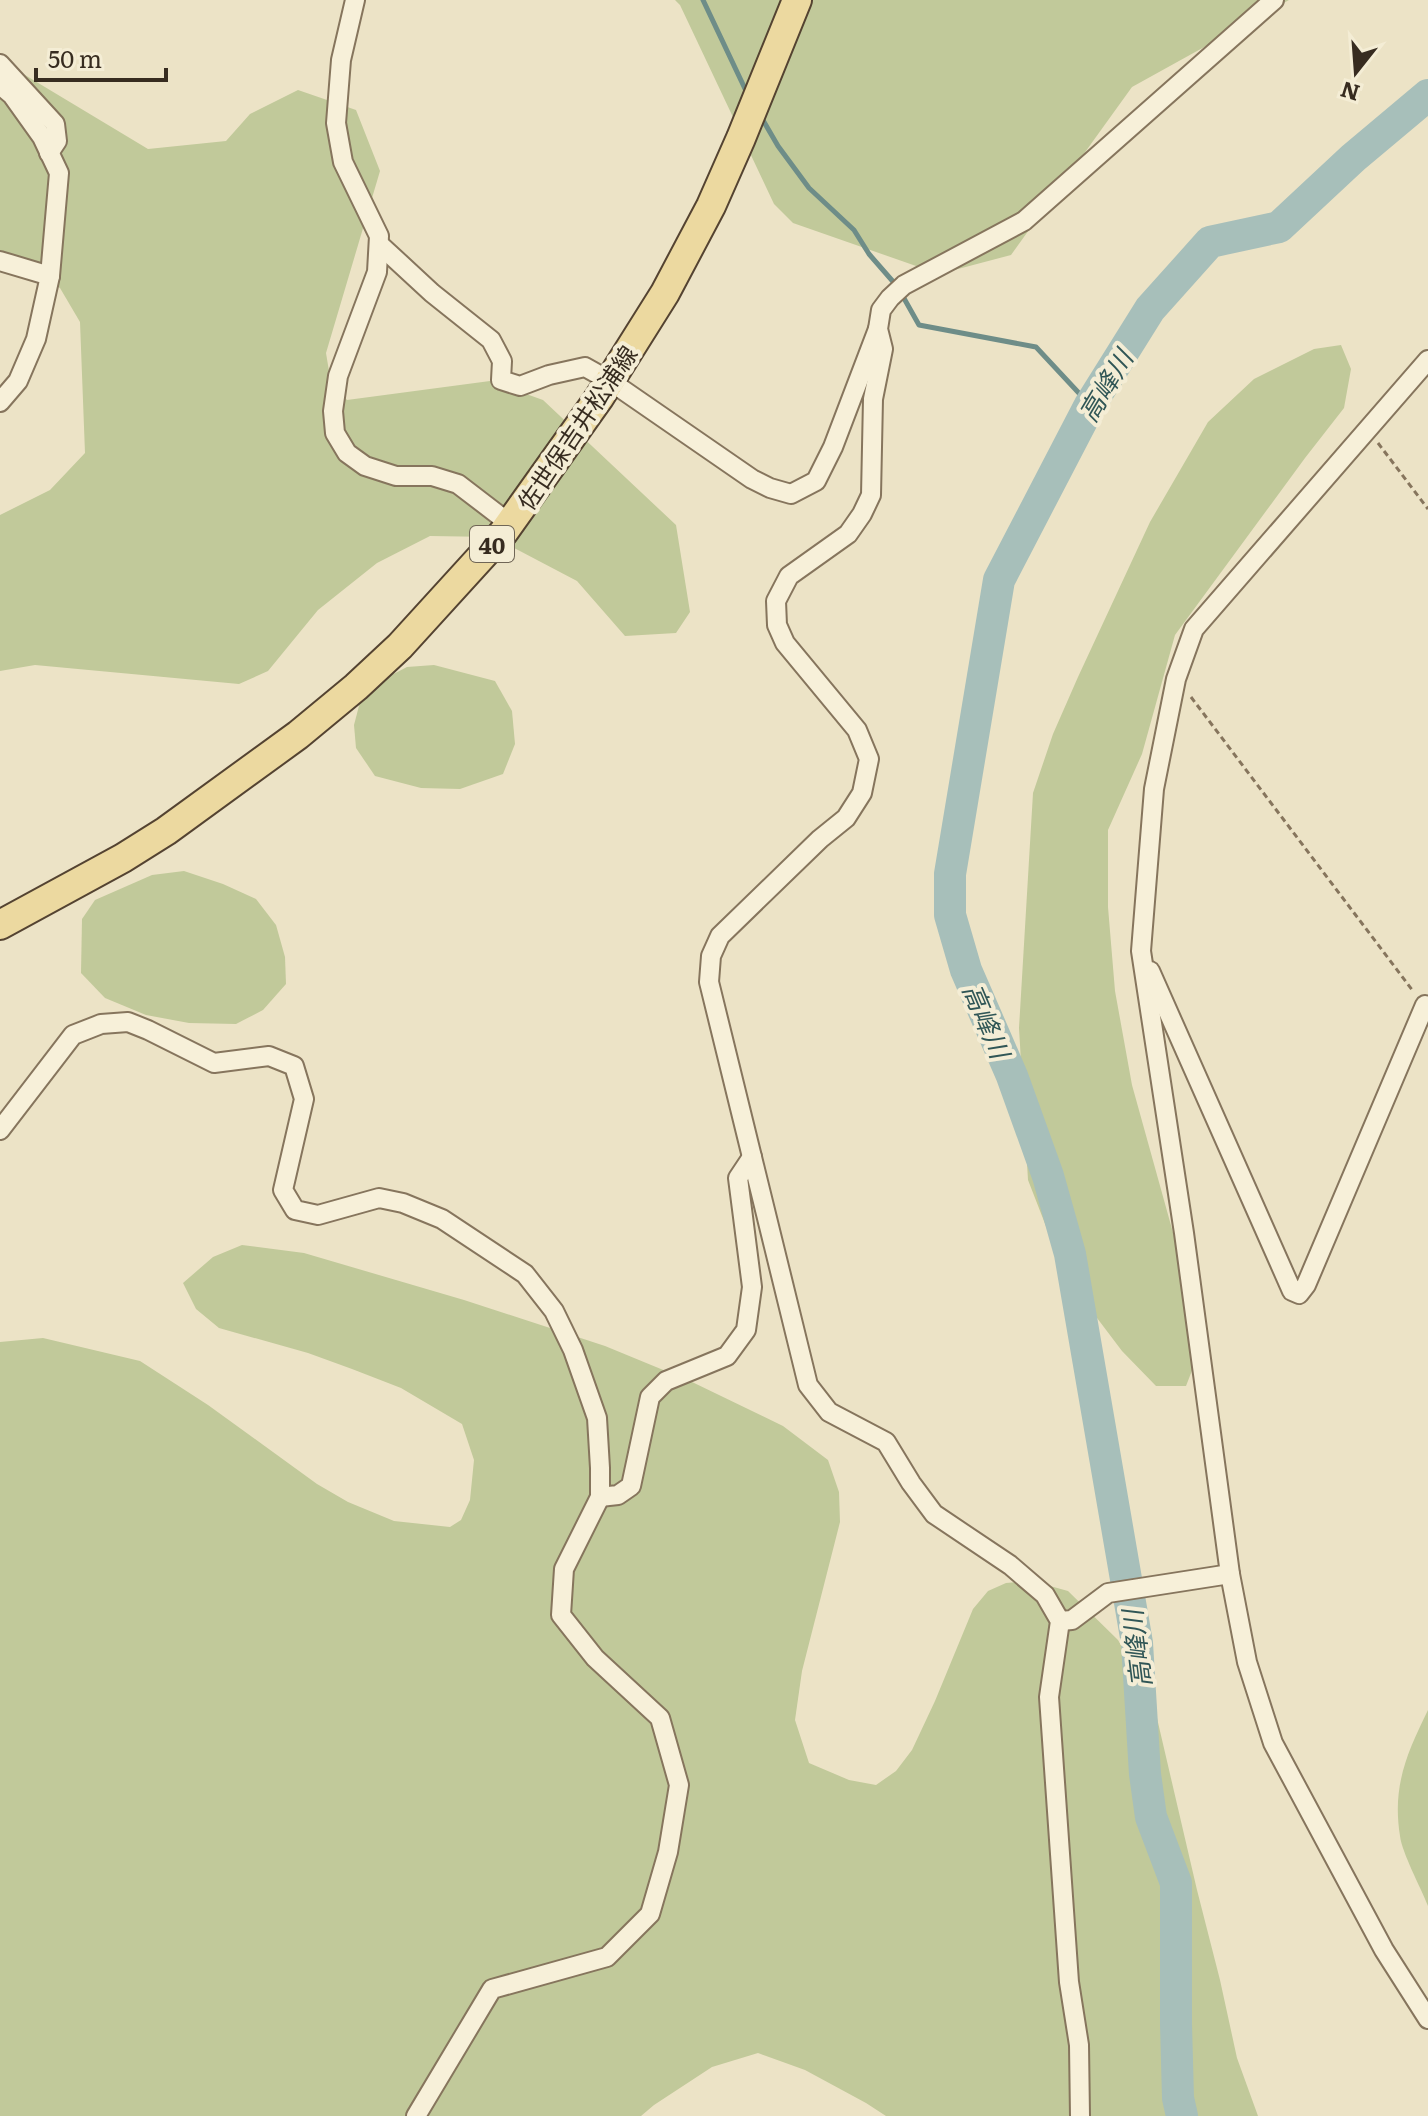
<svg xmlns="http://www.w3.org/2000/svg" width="1428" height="2116" font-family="Literata,'Noto Sans JP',serif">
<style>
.green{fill:#c1c99a}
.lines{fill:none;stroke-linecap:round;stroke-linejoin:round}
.stream{stroke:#6e8d88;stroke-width:5}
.river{stroke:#a7bfba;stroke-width:32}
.street-casing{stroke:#86755d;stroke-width:22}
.primary-casing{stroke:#544331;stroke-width:32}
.path{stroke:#86755d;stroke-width:3;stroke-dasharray:6 4;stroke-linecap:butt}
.street{stroke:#f7f0d9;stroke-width:18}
.primary{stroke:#ecd9a0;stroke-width:28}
.labels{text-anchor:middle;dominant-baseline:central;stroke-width:8;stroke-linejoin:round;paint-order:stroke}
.shield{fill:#f4edd5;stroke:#706656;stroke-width:2}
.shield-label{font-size:22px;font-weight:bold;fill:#372c20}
.street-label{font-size:24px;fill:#372c20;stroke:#f4edd5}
.water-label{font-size:26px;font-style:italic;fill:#305656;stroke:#f4edd5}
</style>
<rect width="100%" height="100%" fill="#ece3c6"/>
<g class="green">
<polygon points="675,0 1289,0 1132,87 1011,255 939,274 793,223 774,204 680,5"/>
<polygon points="0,60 148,149 226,141 250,114 298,90 356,110 380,171 326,353 331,383 347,400 490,381 543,400 676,525 690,612 676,633 625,636 577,581 493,537 430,536 377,563 318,610 268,671 239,684 35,665 0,671 0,515 50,490 85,453 80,322 60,288 0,254"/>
<polygon points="1341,345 1351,369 1344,408 1305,458 1175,635 1142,754 1108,830 1108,907 1115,991 1132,1085 1177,1247 1198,1355 1186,1386 1156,1386 1122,1351 1094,1314 1056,1252 1028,1180 1019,1028 1033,793 1053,734 1078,677 1150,522 1208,422 1254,379 1314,349"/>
<polygon points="434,665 495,681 512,711 515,744 503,774 460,789 421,788 375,776 356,748 354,725 360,702 378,682 407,667"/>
<polygon points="184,871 223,884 256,899 276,925 285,957 286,984 263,1010 236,1024 189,1023 146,1015 105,998 81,973 82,919 95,900 152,875"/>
<polygon points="242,1245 304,1253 464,1300 605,1346 690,1381 783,1426 828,1460 839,1492 840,1522 802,1671 795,1720 809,1763 849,1780 876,1785 896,1771 912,1750 935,1701 973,1609 988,1591 1006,1583 1032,1581 1068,1591 1118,1640 1153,1701 1197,1890 1220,1980 1237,2058 1258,2116 886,2116 866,2103 805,2070 758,2053 712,2067 654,2105 641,2116 0,2116 0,1342 43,1338 140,1361 208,1405 317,1484 348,1502 394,1521 450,1527 461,1520 470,1500 474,1460 462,1424 401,1388 352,1369 308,1353 219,1328 196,1309 183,1283 213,1257"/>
<path d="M1428 1710V1906C1421 1888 1402 1853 1400 1836 1392 1786 1407 1753 1428 1710Z"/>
</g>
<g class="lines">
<g class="stream">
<polyline points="703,0 747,93"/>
<polyline points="760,115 778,146 809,188 854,230 869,254 896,285"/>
<polyline points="901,293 919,325 1036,347 1090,405"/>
</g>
<polyline class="river" points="1182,2116 1178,2098 1176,2024 1176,1883 1151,1817 1145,1774 1137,1643 1070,1254 1048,1176 1012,1076 966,970 950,915 950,874 999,580 1090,405 1150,309 1210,242 1279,227 1353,158 1428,95"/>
<g class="street-casing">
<g id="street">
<polyline points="355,0 341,60 336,123 343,162 379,236 377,272 338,376 333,411 335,433 347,453 365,466 396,476 432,476 458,484 509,523"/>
<polyline points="0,64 55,124 57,141 49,153"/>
<polyline points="0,85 12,95 42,137 59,173 50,276 36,339 18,381 0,402"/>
<polyline points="379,244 432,293 491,340 502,361 501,380 520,386 549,375 585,367 610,381 752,479 770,488 791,494 816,481 833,447 878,329"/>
<polyline points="0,261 50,276"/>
<polyline points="1428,360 1194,629 1176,679 1154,789 1141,951 1184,1233 1230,1574 1247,1662 1273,1743 1384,1950 1428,2019"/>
<polyline points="1150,971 1292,1291 1299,1294 1306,1285 1425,1005"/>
<polyline points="0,1130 73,1035 101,1024 128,1022 148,1030 214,1063 269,1056 294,1066 304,1099 283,1190 295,1210 318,1215 379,1198 403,1203 442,1219 525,1274 554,1311 573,1350 597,1418 600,1468 600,1497 564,1569 561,1615 595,1658 660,1718 679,1785 668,1852 650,1914 607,1957 492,1989 416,2116"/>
<polyline points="600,1497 618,1495 631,1486 650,1397 666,1381 727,1356 746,1330 752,1287 738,1178 752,1157"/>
<polyline points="1060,1621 1072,1620 1108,1593 1230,1574"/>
<polyline points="1080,2116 1079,2045 1069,1982 1049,1697 1060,1621 1045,1595 1010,1565 934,1514 911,1483 886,1442 829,1412 808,1385 709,982 711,956 720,936 820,839 846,818 862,793 869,759 857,730 785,643 777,625 776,601 789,576 848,534 862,514 871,495 873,399 883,349 878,329 881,310 890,298 904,285 1024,221 1274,0"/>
</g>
</g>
<g class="primary-casing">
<polyline id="primary" points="0,925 123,858 166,831 298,735 356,687 400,646 503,533 599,398 665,293 711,206 741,138 797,0"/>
</g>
<g class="path">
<polyline points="1378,443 1428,509"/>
<polyline points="1191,697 1413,991"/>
</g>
<use href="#street" class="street"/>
<use href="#primary" class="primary"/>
</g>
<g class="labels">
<rect class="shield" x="470" y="526" width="44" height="36" rx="6"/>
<g class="shield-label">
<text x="492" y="544">40</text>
</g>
<g class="street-label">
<text transform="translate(576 427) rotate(-56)">佐世保吉井松浦線</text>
</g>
<g class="water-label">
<text transform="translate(1104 385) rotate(-59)">高峰川</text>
<text transform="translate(988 1020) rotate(67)">高峰川</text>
<text transform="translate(1135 1649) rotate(-97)">高峰川</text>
</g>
</g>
<g transform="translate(1356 72) rotate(197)" stroke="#f4edd5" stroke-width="6" paint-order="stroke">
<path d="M0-6L14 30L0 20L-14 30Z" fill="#372c20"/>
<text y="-12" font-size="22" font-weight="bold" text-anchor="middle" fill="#372c20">N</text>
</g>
<path d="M36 68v12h130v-12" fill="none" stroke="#372c20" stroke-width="4"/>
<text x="48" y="68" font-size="24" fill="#372c20" stroke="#f4edd5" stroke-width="6" paint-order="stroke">50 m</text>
</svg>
